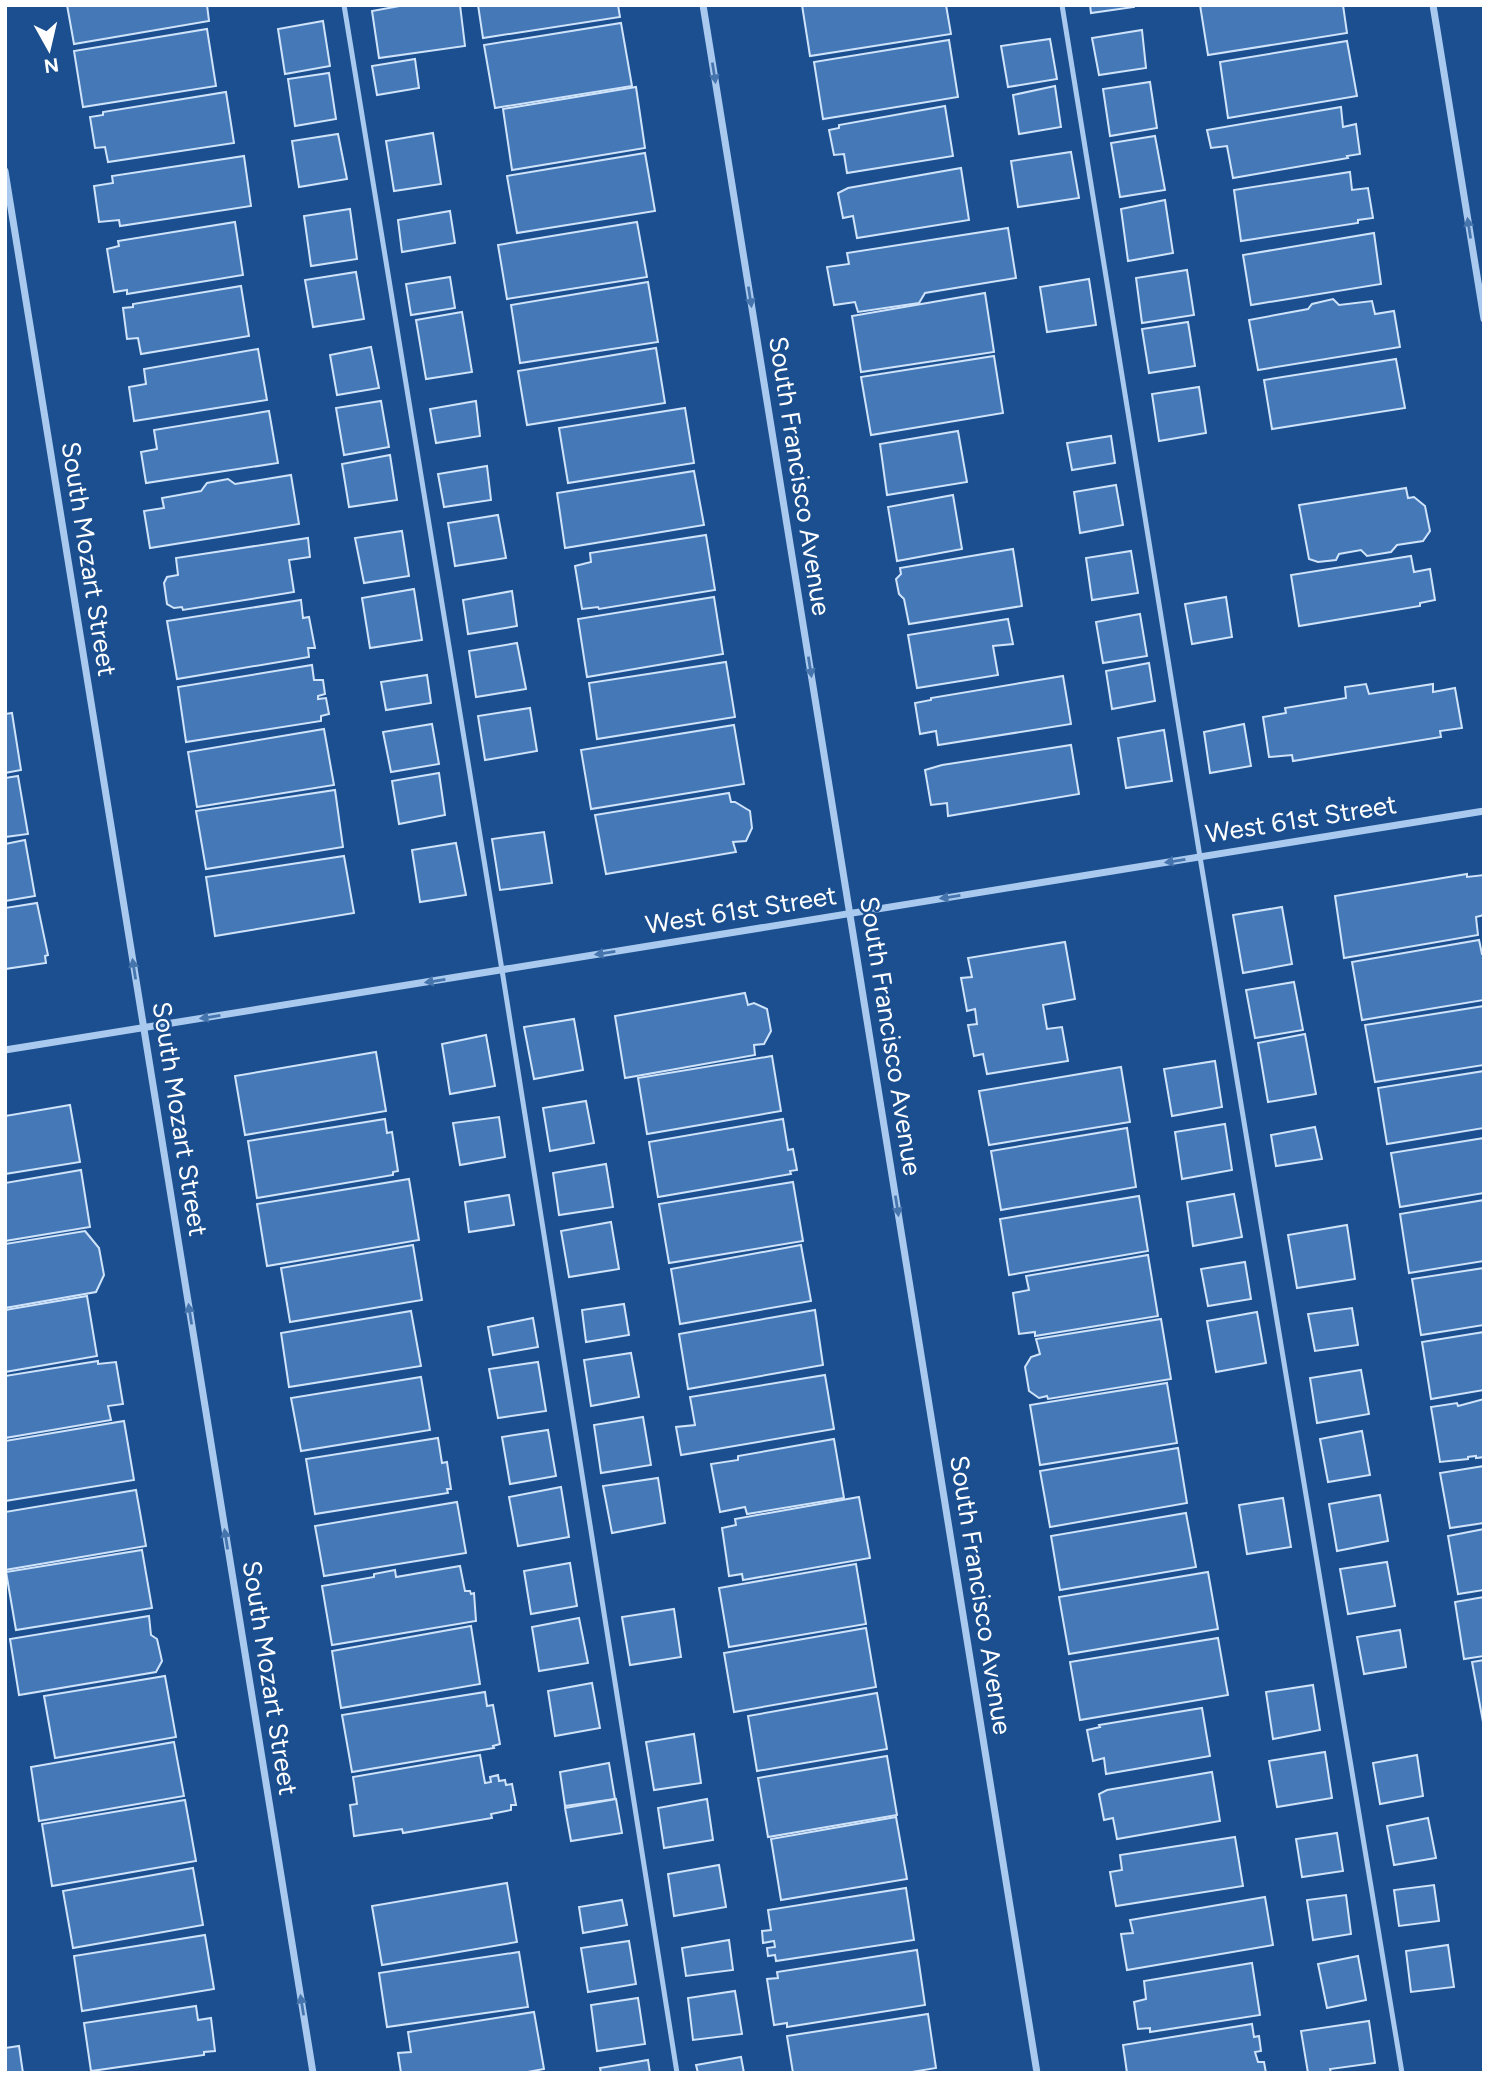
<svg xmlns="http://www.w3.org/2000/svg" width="1489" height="2078" font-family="Figtree,sans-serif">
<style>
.building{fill:#4478b7;stroke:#cfe3fa;stroke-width:2}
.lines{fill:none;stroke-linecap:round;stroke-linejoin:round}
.lane{stroke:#a9c9ee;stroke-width:5}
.street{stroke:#a9c9ee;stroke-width:7}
.oneway{fill:#4674ac}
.labels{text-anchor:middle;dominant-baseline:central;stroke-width:5;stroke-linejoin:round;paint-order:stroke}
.street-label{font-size:26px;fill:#fff;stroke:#1b4f8f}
</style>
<rect width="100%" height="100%" fill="#1b4f8f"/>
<g class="building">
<polygon points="67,5 207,5 209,21 74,44"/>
<polygon points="405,5 460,5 465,46 379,58 372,11"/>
<polygon points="478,5 618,5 620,17 483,38"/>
<polygon points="802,5 946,5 951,34 810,56"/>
<polygon points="1090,5 1134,5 1134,7 1091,13"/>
<polygon points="1200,5 1343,5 1347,33 1208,55"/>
<polygon points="323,21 330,66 285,74 278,29"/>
<polygon points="621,23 632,86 495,108 484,45"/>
<polygon points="207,29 216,86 83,107 74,51"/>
<polygon points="1142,30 1146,68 1099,75 1092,38"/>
<polygon points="1050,39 1057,79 1008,87 1001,46"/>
<polygon points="949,40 958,97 823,119 814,62"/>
<polygon points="1347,41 1357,96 1228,118 1220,62"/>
<polygon points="415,59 419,88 377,95 372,66"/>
<polygon points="329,73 336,119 295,126 288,79"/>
<polygon points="1150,82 1157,128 1110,136 1103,89"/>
<polygon points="1055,86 1061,127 1019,134 1013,95"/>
<polygon points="636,87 645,148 512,170 503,109"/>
<polygon points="226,92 234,143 108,162 105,147 95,148 90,117 103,115 103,112"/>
<polygon points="945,106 953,156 847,173 844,154 834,155 829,130 839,128 839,125"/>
<polygon points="1341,107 1343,127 1356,124 1360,154 1347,156 1348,158 1233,178 1227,146 1211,148 1207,130"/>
<polygon points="433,133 441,184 394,191 386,141"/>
<polygon points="338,134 347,179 299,187 292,141"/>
<polygon points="1155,136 1165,190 1120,197 1111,143"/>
<polygon points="1071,152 1079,198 1018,207 1011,161"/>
<polygon points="645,153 655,211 517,233 507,176"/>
<polygon points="244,156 251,206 120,226 119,220 99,222 94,186 113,183 112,176"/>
<polygon points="961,168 969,220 857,238 853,216 843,218 838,193 848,188"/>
<polygon points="1350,172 1352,190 1368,188 1373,218 1358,220 1358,223 1241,241 1234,190"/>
<polygon points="1165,200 1173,253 1128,261 1121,209"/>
<polygon points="350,209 357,259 311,266 304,216"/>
<polygon points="450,211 455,243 402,252 398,220"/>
<polygon points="235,222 243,275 127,294 127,290 114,292 107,249 119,246 118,241"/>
<polygon points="637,222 647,277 507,299 498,245"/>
<polygon points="1008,228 1016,278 925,293 919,303 858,312 855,302 834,305 827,267 849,264 847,253"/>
<polygon points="1374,233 1381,284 1251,305 1243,255"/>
<polygon points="1187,270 1194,315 1142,323 1136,278"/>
<polygon points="356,272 364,319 313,327 305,280"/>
<polygon points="450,277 455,308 411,315 406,284"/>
<polygon points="1089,279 1096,325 1047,332 1040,287"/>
<polygon points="648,282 658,342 520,363 511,305"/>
<polygon points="241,286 249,336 141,354 138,338 127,339 123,308 133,307 133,304"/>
<polygon points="985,293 994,352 861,372 852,316"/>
<polygon points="1333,299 1339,305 1372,301 1375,314 1394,311 1400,347 1258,370 1249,320 1308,309 1312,304"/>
<polygon points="462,312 472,372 426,379 416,320"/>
<polygon points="1188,322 1195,366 1149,373 1142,329"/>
<polygon points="371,347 379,388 337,395 330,355"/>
<polygon points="656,348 665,403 527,425 518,371"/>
<polygon points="258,349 267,400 134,421 129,387 146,384 144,369"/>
<polygon points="994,356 1003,413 871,435 861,377"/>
<polygon points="1396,359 1405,408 1272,429 1264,380"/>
<polygon points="1199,387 1206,433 1159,441 1152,394"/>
<polygon points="381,401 389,447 344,455 336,408"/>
<polygon points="476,401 480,436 436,443 430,409"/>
<polygon points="685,408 694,463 568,483 559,428"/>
<polygon points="269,411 278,463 146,483 141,452 157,449 154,430"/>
<polygon points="958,431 967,482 887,495 880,444"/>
<polygon points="1111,436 1115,463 1072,470 1067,443"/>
<polygon points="390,455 397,500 349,507 342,464"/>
<polygon points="487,466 491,500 444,507 438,474"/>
<polygon points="694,471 704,525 565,548 557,493"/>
<polygon points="291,475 299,524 150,548 144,511 164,508 162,498 201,491 207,483 228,479 235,484"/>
<polygon points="1116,485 1123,525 1080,533 1074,492"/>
<polygon points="1406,488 1408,498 1414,497 1425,506 1430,531 1423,541 1397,545 1391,552 1367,556 1361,550 1339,554 1336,560 1318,562 1309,559 1299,505"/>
<polygon points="953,495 962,549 897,561 888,507"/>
<polygon points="498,515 506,558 455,566 448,523"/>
<polygon points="402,531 409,576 364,583 355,538"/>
<polygon points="706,535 715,590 599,609 598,607 582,609 575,566 591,562 590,553"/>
<polygon points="308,538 310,557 289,560 294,592 183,610 182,607 174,608 167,604 164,583 167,577 178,575 176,558"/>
<polygon points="1013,549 1022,606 909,624 904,599 899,594 896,579 901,574 900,568"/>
<polygon points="1131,551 1138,593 1092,600 1086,558"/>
<polygon points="1411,556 1414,572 1430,569 1435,600 1420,603 1420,606 1299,626 1291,575"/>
<polygon points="414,589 422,640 370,648 362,598"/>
<polygon points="512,591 517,626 468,634 463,600"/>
<polygon points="714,597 723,654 587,677 578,619"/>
<polygon points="1226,597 1232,637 1192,644 1185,604"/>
<polygon points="301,600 303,618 309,617 315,648 308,648 309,657 177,679 167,621"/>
<polygon points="1140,614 1147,656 1103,663 1096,622"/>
<polygon points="1008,619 1013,644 993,646 998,675 917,688 908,635"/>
<polygon points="517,643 526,689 476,697 469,651"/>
<polygon points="726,662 735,717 597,739 589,683"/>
<polygon points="1149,663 1155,701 1112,709 1106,671"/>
<polygon points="312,665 314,680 323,680 325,694 318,696 318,699 326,698 329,714 321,716 321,721 186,742 178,687"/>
<polygon points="427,675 431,703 386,710 381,682"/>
<polygon points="1063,676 1071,724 938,745 936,731 920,734 915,703 931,700 931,698"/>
<polygon points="1366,684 1369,694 1433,684 1433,692 1455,688 1462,728 1440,731 1441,737 1293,761 1292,755 1269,757 1263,717 1286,713 1285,708 1346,698 1345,687"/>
<polygon points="530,708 537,751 485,760 478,716"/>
<polygon points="12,713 21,770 5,773 5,714"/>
<polygon points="432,724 439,764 391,772 383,732"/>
<polygon points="1244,724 1251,766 1210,773 1204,732"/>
<polygon points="734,725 744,784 591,809 581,750"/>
<polygon points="324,729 334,785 197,807 188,752"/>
<polygon points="1164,730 1172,781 1126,788 1118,738"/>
<polygon points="1071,745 1079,794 948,816 947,803 931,805 925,770 942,765"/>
<polygon points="439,773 445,815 399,824 392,781"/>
<polygon points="18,776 28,834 5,837 5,778"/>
<polygon points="335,790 343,847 206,869 196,811"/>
<polygon points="729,793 731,802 735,802 750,811 752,828 746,841 733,842 736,852 606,874 595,815"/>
<polygon points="544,832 552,883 500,890 492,839"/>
<polygon points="25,840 35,896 5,901 5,844"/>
<polygon points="456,843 466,895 420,902 412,850"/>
<polygon points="344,856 354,913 215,936 206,877"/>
<polygon points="1467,874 1467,877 1484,875 1484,915 1476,917 1478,935 1344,958 1335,896"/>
<polygon points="37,903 48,955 45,956 46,963 5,969 5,908"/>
<polygon points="1282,907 1292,964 1243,973 1233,915"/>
<polygon points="1479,940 1482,954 1484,954 1484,1000 1362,1020 1352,962"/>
<polygon points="1065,942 1075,999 1043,1005 1047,1029 1062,1027 1068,1061 987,1074 983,1054 974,1056 968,1025 977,1024 975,1009 967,1011 961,978 972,977 968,958"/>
<polygon points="1294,982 1303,1030 1255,1038 1246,990"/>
<polygon points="745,993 748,1005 754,1003 767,1009 771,1031 764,1044 754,1045 755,1055 625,1078 615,1016"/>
<polygon points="1484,1006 1484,1065 1375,1082 1365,1025"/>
<polygon points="574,1019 583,1070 534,1079 524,1027"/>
<polygon points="1305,1034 1316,1094 1268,1102 1258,1043"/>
<polygon points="486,1035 495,1086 450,1094 442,1044"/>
<polygon points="376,1052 386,1111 245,1135 235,1076"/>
<polygon points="772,1056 781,1111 647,1134 638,1078"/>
<polygon points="1215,1061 1222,1107 1172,1116 1164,1069"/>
<polygon points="1121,1067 1130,1122 989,1145 979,1091"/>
<polygon points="1484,1071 1484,1128 1387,1144 1378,1088"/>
<polygon points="586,1101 594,1143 550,1151 543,1108"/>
<polygon points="70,1105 80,1162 5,1174 5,1116"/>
<polygon points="499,1117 505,1157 460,1165 453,1123"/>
<polygon points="385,1119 387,1133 392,1132 398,1171 393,1172 393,1175 257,1198 248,1141"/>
<polygon points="783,1119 788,1150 793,1149 797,1170 790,1171 791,1174 658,1197 649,1142"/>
<polygon points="1225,1124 1232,1170 1182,1179 1175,1132"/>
<polygon points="1315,1127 1322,1159 1276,1166 1271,1135"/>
<polygon points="1127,1128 1136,1187 1001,1210 991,1151"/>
<polygon points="1484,1138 1484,1193 1400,1207 1391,1153"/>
<polygon points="606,1164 613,1207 559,1215 553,1173"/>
<polygon points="81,1170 90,1227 5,1241 5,1183"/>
<polygon points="409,1179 419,1240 267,1266 257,1204"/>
<polygon points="793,1182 803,1241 669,1263 659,1204"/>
<polygon points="1234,1194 1242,1237 1193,1246 1187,1202"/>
<polygon points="509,1195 514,1225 469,1232 465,1202"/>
<polygon points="1139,1196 1148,1251 1009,1275 1000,1219"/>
<polygon points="1484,1200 1484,1261 1409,1273 1400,1214"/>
<polygon points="611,1222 619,1269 569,1277 561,1231"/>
<polygon points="1347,1225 1355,1279 1297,1288 1288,1235"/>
<polygon points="85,1231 99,1248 104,1275 96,1292 5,1308 5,1244"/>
<polygon points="413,1245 422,1300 290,1322 281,1268"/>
<polygon points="801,1245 811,1301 680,1324 671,1269"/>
<polygon points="1148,1255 1158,1316 1035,1336 1035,1332 1019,1334 1013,1293 1029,1290 1026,1276"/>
<polygon points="1245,1262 1251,1299 1208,1306 1201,1269"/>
<polygon points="1484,1268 1484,1325 1421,1335 1412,1279"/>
<polygon points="87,1296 97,1356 5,1372 5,1310"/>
<polygon points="624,1304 629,1335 586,1342 582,1310"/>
<polygon points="1352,1308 1358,1345 1315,1351 1308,1314"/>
<polygon points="815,1310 823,1365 688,1389 679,1334"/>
<polygon points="411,1311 421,1366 289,1387 281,1333"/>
<polygon points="1257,1312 1266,1363 1216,1372 1207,1321"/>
<polygon points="533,1318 538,1347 493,1355 488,1327"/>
<polygon points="1161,1319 1171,1379 1048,1399 1047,1396 1039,1398 1029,1391 1025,1367 1031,1357 1040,1354 1036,1339"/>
<polygon points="1484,1332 1484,1390 1431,1399 1422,1342"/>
<polygon points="631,1353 639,1397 591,1406 584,1360"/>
<polygon points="98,1361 98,1364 116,1362 123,1404 108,1406 111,1420 5,1438 5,1376"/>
<polygon points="538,1362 546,1411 498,1418 489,1369"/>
<polygon points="1361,1370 1369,1414 1317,1423 1310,1378"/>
<polygon points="825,1375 834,1429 681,1455 676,1427 695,1425 690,1397"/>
<polygon points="421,1377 430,1430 301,1451 291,1398"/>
<polygon points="1167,1383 1177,1443 1040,1465 1030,1405"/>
<polygon points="1484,1399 1484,1457 1476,1458 1476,1456 1468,1457 1468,1459 1440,1462 1431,1407 1457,1403 1458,1406"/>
<polygon points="643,1417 651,1465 601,1473 594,1425"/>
<polygon points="124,1421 134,1480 5,1501 5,1441"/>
<polygon points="548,1430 556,1476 510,1484 502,1437"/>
<polygon points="1362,1431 1370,1475 1328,1482 1320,1439"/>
<polygon points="438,1438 442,1463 447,1462 451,1489 447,1489 448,1493 315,1514 306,1459"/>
<polygon points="834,1439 844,1498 747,1514 745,1507 720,1512 711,1464 738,1460 738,1456"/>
<polygon points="1178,1448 1187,1503 1050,1527 1040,1471"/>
<polygon points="1484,1466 1484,1523 1450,1528 1440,1473"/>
<polygon points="658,1478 665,1523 612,1533 603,1486"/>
<polygon points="561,1487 569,1537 518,1546 509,1497"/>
<polygon points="136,1490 146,1546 5,1570 5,1512"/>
<polygon points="1380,1495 1388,1541 1337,1551 1329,1504"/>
<polygon points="859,1497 870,1558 743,1580 742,1574 729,1576 722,1528 736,1525 735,1519"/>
<polygon points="1283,1498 1291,1547 1247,1554 1239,1505"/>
<polygon points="457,1502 466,1553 324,1576 315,1526"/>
<polygon points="1186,1513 1196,1567 1060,1590 1051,1536"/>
<polygon points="1484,1529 1484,1590 1458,1594 1448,1536"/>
<polygon points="142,1550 152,1608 16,1630 6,1572"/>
<polygon points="1387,1562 1395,1606 1348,1614 1340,1569"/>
<polygon points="570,1563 577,1606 531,1614 524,1571"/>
<polygon points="856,1564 866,1624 729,1647 719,1588"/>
<polygon points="460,1566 465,1591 470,1591 471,1594 474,1593 476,1621 332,1645 322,1586 374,1577 374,1574 395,1570 396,1577"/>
<polygon points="1208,1572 1218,1629 1069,1654 1059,1597"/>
<polygon points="1484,1597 1484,1656 1464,1659 1455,1602"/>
<polygon points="674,1609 681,1657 630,1665 622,1617"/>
<polygon points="149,1616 151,1635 157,1639 162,1661 156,1672 19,1695 10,1639"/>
<polygon points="579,1618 588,1663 539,1671 532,1627"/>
<polygon points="471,1626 480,1684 341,1708 332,1651"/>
<polygon points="866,1628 876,1687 734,1712 724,1653"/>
<polygon points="1400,1630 1406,1667 1364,1674 1357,1637"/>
<polygon points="1218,1638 1228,1695 1080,1720 1070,1662"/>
<polygon points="1484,1660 1484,1722 1483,1722 1472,1662"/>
<polygon points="165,1676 176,1737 55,1758 44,1696"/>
<polygon points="592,1683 600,1728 555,1736 548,1691"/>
<polygon points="1313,1685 1320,1730 1273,1739 1266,1692"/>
<polygon points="485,1692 487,1706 493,1705 500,1744 493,1746 494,1748 352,1772 342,1715"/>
<polygon points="877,1693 887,1749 757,1771 748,1716"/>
<polygon points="1202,1708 1210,1756 1106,1774 1104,1758 1093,1761 1087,1730 1100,1727 1099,1725"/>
<polygon points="694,1734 701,1783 654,1790 646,1742"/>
<polygon points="174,1742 184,1796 39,1821 31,1767"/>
<polygon points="1325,1752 1332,1798 1277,1807 1269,1761"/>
<polygon points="480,1755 485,1783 491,1782 490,1777 498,1775 499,1781 505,1780 506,1785 512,1784 516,1805 511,1805 511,1810 491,1814 492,1818 403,1833 402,1829 354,1836 350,1805 357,1804 353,1777"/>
<polygon points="1417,1755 1423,1796 1380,1804 1373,1763"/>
<polygon points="887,1756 897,1815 768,1837 758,1778"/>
<polygon points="609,1763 615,1799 565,1806 560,1772"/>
<polygon points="1212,1772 1220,1821 1117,1839 1113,1818 1104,1820 1099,1794 1107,1790"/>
<polygon points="616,1799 622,1833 571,1841 565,1808"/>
<polygon points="707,1799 713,1840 664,1848 658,1808"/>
<polygon points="185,1800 196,1861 52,1886 42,1824"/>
<polygon points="896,1817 907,1879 781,1900 771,1839"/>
<polygon points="1428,1818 1436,1858 1394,1865 1387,1826"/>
<polygon points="1337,1833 1343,1871 1302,1877 1296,1839"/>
<polygon points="1235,1837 1243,1886 1116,1906 1110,1872 1122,1870 1120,1855"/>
<polygon points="719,1865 726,1907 674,1916 668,1874"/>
<polygon points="193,1868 203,1925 73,1948 63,1891"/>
<polygon points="507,1883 517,1942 382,1965 372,1906"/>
<polygon points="1434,1885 1439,1921 1399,1926 1394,1890"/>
<polygon points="906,1888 914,1940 776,1961 775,1955 768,1956 767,1948 775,1947 774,1941 763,1943 762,1931 771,1930 768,1910"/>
<polygon points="1346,1895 1351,1934 1313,1940 1307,1900"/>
<polygon points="1265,1897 1273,1945 1127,1970 1121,1934 1133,1933 1130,1920"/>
<polygon points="622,1900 627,1925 583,1933 579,1907"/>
<polygon points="205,1935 214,1989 82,2011 74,1956"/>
<polygon points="729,1940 733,1970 686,1976 682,1948"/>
<polygon points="629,1941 636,1984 588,1992 581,1948"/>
<polygon points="1448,1945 1454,1987 1411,1992 1406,1951"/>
<polygon points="917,1950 925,2005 787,2027 787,2023 774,2025 767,1979 778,1978 777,1972"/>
<polygon points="519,1952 528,2007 387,2027 379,1973"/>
<polygon points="1358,1956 1366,2000 1327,2008 1318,1964"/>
<polygon points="1252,1963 1260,2015 1150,2032 1150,2028 1138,2029 1134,2002 1146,1999 1144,1981"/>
<polygon points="735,1991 742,2034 693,2040 688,1998"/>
<polygon points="638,1998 645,2044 597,2051 591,2005"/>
<polygon points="196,2006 198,2020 211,2018 215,2051 204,2052 204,2055 91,2071 84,2023"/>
<polygon points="534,2012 544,2069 522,2073 401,2073 398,2053 411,2052 408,2032"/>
<polygon points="928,2014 936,2068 906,2073 793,2073 787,2036"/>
<polygon points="1369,2021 1375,2063 1330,2069 1331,2073 1308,2073 1301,2031"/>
<polygon points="1252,2024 1254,2037 1259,2036 1261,2051 1255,2052 1258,2062 1264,2062 1266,2073 1127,2073 1123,2045"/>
<polygon points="19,2046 23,2073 5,2073 5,2048"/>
<polygon points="741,2057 744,2073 698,2073 696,2065"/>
<polygon points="648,2060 650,2073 601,2073 600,2068"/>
</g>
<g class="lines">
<g class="lane">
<polyline points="344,5 502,970 677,2073"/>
<polyline points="1062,5 1200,857 1402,2073"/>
</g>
<g class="street">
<polyline points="703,5 1037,2073"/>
<polyline points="1433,5 1484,319"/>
<polyline points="5,171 313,2073"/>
<polyline points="5,1050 1484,811"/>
</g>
</g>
<defs><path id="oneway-solid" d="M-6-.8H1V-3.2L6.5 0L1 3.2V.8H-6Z" transform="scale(1.75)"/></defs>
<g class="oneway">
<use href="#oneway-solid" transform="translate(714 73) rotate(81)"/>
<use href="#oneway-solid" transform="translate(1469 228) rotate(-99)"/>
<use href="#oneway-solid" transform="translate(750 297) rotate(81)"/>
<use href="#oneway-solid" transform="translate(810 667) rotate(81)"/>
<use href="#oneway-solid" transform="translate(1175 861) rotate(171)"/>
<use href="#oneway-solid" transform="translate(950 897) rotate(171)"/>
<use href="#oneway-solid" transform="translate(605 953) rotate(171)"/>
<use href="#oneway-solid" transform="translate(134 969) rotate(-99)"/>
<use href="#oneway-solid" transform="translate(435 981) rotate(171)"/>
<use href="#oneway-solid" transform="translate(210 1017) rotate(171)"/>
<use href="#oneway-solid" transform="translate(897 1206) rotate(81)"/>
<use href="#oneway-solid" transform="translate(190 1314) rotate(-99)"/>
<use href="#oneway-solid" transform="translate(226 1539) rotate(-99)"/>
<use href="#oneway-solid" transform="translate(302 2005) rotate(-99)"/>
</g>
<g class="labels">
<g class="street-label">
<text transform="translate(800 476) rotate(81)">South Francisco Avenue</text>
<text transform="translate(89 559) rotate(81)">South Mozart Street</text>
<text transform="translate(1301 819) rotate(-9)">West 61st Street</text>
<text transform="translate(741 910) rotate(-9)">West 61st Street</text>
<text transform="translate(891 1036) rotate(81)">South Francisco Avenue</text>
<text transform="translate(180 1119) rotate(81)">South Mozart Street</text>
<text transform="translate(981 1595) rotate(81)">South Francisco Avenue</text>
<text transform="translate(270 1678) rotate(81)">South Mozart Street</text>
</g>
</g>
<rect width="1489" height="2078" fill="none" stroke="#ffffff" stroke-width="14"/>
<g transform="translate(49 49) rotate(172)" stroke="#1b4f8f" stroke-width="5" paint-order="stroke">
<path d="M0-5L12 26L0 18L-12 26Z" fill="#ffffff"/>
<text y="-10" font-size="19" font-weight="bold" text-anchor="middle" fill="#ffffff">N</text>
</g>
</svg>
